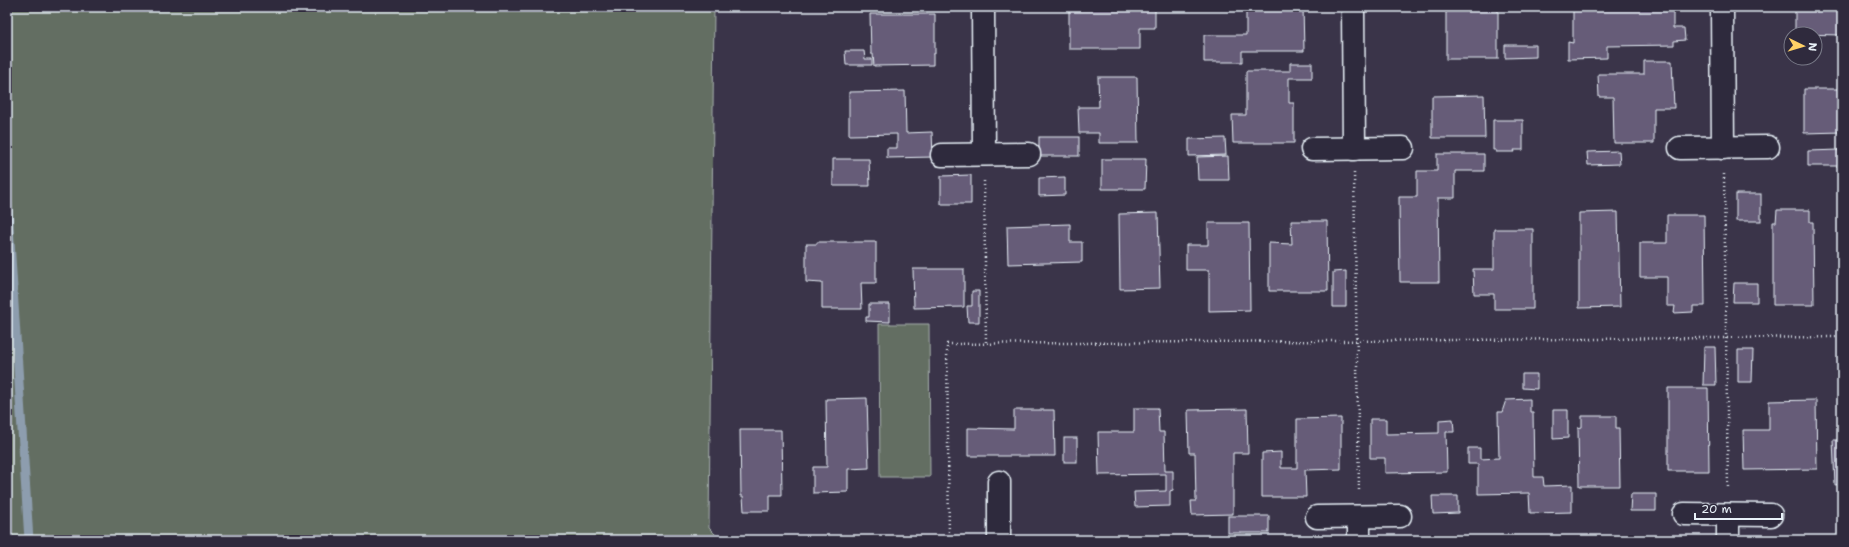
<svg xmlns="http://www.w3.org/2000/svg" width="1849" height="547" font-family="'Shantell Sans',sans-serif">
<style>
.green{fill:#646e62;stroke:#a6b0ad}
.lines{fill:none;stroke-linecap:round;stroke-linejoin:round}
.stream{stroke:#8d9dae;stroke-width:9}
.building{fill:#665b78;stroke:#e8f1f8}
.minor-casing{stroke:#e8f1f8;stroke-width:25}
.path{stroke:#e8f1f8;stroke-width:2.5;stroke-dasharray:1 3;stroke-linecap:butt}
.minor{stroke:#2f2a3d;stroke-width:22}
</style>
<rect width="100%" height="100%" fill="#3a3449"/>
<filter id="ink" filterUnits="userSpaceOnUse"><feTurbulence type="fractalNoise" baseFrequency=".025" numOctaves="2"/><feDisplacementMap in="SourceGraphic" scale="8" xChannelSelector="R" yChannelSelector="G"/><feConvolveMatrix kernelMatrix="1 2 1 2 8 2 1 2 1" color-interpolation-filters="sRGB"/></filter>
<g filter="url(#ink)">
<g class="green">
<polygon points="7,7 714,7 709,528 721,540 7,540"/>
<polygon points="879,324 929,324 930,477 880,477"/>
</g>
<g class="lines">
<polyline class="stream" points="7,194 29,540"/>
</g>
<g class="building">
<polygon points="1069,7 1155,7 1155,28 1140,28 1140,49 1069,49"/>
<polygon points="1303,7 1304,51 1242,51 1242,62 1204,62 1204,35 1246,35 1246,8"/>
<rect x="1446" y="7" width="52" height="52"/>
<polygon points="1585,7 1673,7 1673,28 1684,28 1685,40 1674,41 1674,45 1607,46 1607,58 1568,59 1568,42 1573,43 1573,8"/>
<polygon points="1795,7 1842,7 1842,35 1795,34"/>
<polygon points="870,14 935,14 935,54 933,54 933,65 874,66 873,54 871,54"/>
<polygon points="1505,45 1536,45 1536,57 1505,58"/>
<polygon points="845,51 864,51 865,59 872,59 872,65 846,65"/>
<polygon points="1644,61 1672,61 1674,108 1654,108 1654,143 1614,143 1613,97 1599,97 1598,74 1644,74"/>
<polygon points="1290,63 1312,63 1312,78 1289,78 1289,103 1294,103 1294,143 1233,143 1232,115 1246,115 1246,71 1290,71"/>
<polygon points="1098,77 1137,77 1138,143 1099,143 1099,133 1079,133 1078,107 1099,107"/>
<polygon points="1804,89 1842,89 1842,132 1804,133"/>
<polygon points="905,91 906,133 932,132 933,157 887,158 887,148 897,148 897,134 849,135 849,92"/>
<polygon points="1484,95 1485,138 1432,138 1432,96"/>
<polygon points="1493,120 1523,120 1523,150 1514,150 1515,152 1496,152 1496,150 1493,150"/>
<rect x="1039" y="137" width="40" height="19"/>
<polygon points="1225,138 1226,155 1189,156 1189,139"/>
<polygon points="1840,150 1840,166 1808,166 1808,151"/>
<polygon points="1619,151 1620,164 1588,165 1587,152"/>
<polygon points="1437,154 1484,154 1484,171 1455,171 1455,198 1438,198 1439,282 1400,282 1399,197 1417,197 1417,171 1437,171"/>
<polygon points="1228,156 1229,180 1198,180 1197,157"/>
<polygon points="833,159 869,159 870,186 833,186"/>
<polygon points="1102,159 1146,159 1145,189 1102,189"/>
<polygon points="971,175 971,204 941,204 941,176"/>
<polygon points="1065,177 1065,195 1039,196 1039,178"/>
<rect x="1736" y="194" width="25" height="27"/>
<polygon points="1777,210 1810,210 1810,222 1813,222 1814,305 1773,305 1773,222 1776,222"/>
<polygon points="1618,212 1620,307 1579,308 1579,213"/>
<polygon points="1158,213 1160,288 1120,289 1119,214"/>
<polygon points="1667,215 1704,215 1705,306 1693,306 1693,312 1674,313 1675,306 1667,306 1667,277 1640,277 1640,243 1667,243"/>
<polygon points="1291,221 1327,221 1328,291 1269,291 1269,243 1292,244"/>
<polygon points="1208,223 1249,223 1250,310 1209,311 1209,270 1186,270 1186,245 1208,245"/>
<polygon points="1070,224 1070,242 1082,242 1082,262 1008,264 1007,226"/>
<polygon points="1494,229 1533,229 1533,309 1494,309 1494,294 1474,294 1473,269 1494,269"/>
<polygon points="817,242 876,242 876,283 861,283 862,309 822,309 822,283 806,282 806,244 817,244"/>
<polygon points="1839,255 1842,255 1842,279 1840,279"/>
<polygon points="913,269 964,269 964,307 914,308"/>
<polygon points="1346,271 1346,307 1333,307 1333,272"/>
<polygon points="1734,283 1757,283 1757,302 1733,302"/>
<polygon points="972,291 979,291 979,322 968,322 967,306 972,306"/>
<polygon points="869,304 890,304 890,322 866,321 866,317 869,317"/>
<polygon points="1704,347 1715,347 1716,385 1703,385"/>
<polygon points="1738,350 1753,350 1752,382 1738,382"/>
<polygon points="1522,374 1537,374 1537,389 1522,388"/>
<polygon points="1668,388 1708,388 1709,471 1668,471"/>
<polygon points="867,398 869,468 848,469 848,492 813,493 813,467 827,467 826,399"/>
<polygon points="1530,399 1530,412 1533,412 1534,477 1543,477 1544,486 1572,485 1572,512 1530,513 1529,493 1478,494 1478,464 1468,464 1468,448 1480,448 1480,459 1499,458 1498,412 1502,412 1506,400"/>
<polygon points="1816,400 1817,469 1744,470 1743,430 1769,430 1769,401"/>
<polygon points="1134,408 1158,408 1159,432 1164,432 1165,471 1173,471 1173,490 1170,491 1170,506 1135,507 1134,492 1166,491 1166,474 1099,475 1098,432 1134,432"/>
<polygon points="1247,409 1248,453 1233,453 1233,514 1192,515 1191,501 1196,501 1195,453 1189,453 1188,410"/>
<polygon points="1014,410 1054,410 1055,456 968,456 968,428 1014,429"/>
<polygon points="1553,410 1568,410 1568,438 1553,439"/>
<polygon points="1582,416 1616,416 1616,428 1619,428 1620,486 1579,486 1578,428 1582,427"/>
<polygon points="1341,418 1341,469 1305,470 1306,497 1262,497 1262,453 1281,452 1281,468 1297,468 1297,419"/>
<polygon points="1370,419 1386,419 1386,434 1439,433 1439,420 1453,419 1454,432 1446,432 1447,472 1385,473 1385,458 1370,458"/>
<polygon points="740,430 781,430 782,495 770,495 770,511 744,511 743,496 741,496"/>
<rect x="1064" y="438" width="13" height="24"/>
<polygon points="1833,440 1842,440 1842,484 1835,485"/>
<polygon points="1631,494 1656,494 1656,511 1630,511"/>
<polygon points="1432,496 1458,496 1458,513 1433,514"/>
<rect x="1228" y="516" width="41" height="17"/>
<rect x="1623" y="539" width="45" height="1"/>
</g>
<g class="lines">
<g class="minor-casing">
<g id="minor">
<polyline points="983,7 984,154"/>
<polyline points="1353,7 1354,149"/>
<polyline points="1722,7 1723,148"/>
<polyline points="1680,148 1768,147"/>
<polyline points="1312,149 1403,148"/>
<polyline points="942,155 1029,154"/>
<polyline points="999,482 999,540"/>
<polyline points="1684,514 1771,515"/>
<polyline points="1728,515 1728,540"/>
<polyline points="1317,517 1400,516"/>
<polyline points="1359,517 1359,540"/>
</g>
</g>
<g class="path">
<polyline points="1354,173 1359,490"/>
<polyline points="1724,174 1728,489"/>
<polyline points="984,181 986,344"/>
<polyline points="949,540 947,344 1842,337"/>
</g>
<use href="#minor" class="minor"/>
</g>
</g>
<rect width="1849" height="547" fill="none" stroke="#2f2a3d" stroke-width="24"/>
<rect x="12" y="12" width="1825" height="523" fill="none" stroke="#e8f1f8" stroke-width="1.5" filter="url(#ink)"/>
<g transform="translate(1803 46) rotate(95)"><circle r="19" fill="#2f2a3d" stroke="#797a88"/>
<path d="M0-3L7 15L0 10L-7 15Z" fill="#ffd166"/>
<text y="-6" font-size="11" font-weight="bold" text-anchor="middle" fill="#e8f1f8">N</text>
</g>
<path d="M1695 513v6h87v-6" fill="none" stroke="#e8f1f8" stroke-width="2"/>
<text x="1701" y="513" font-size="12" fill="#e8f1f8" stroke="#2f2a3d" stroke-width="3" paint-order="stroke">20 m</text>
</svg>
